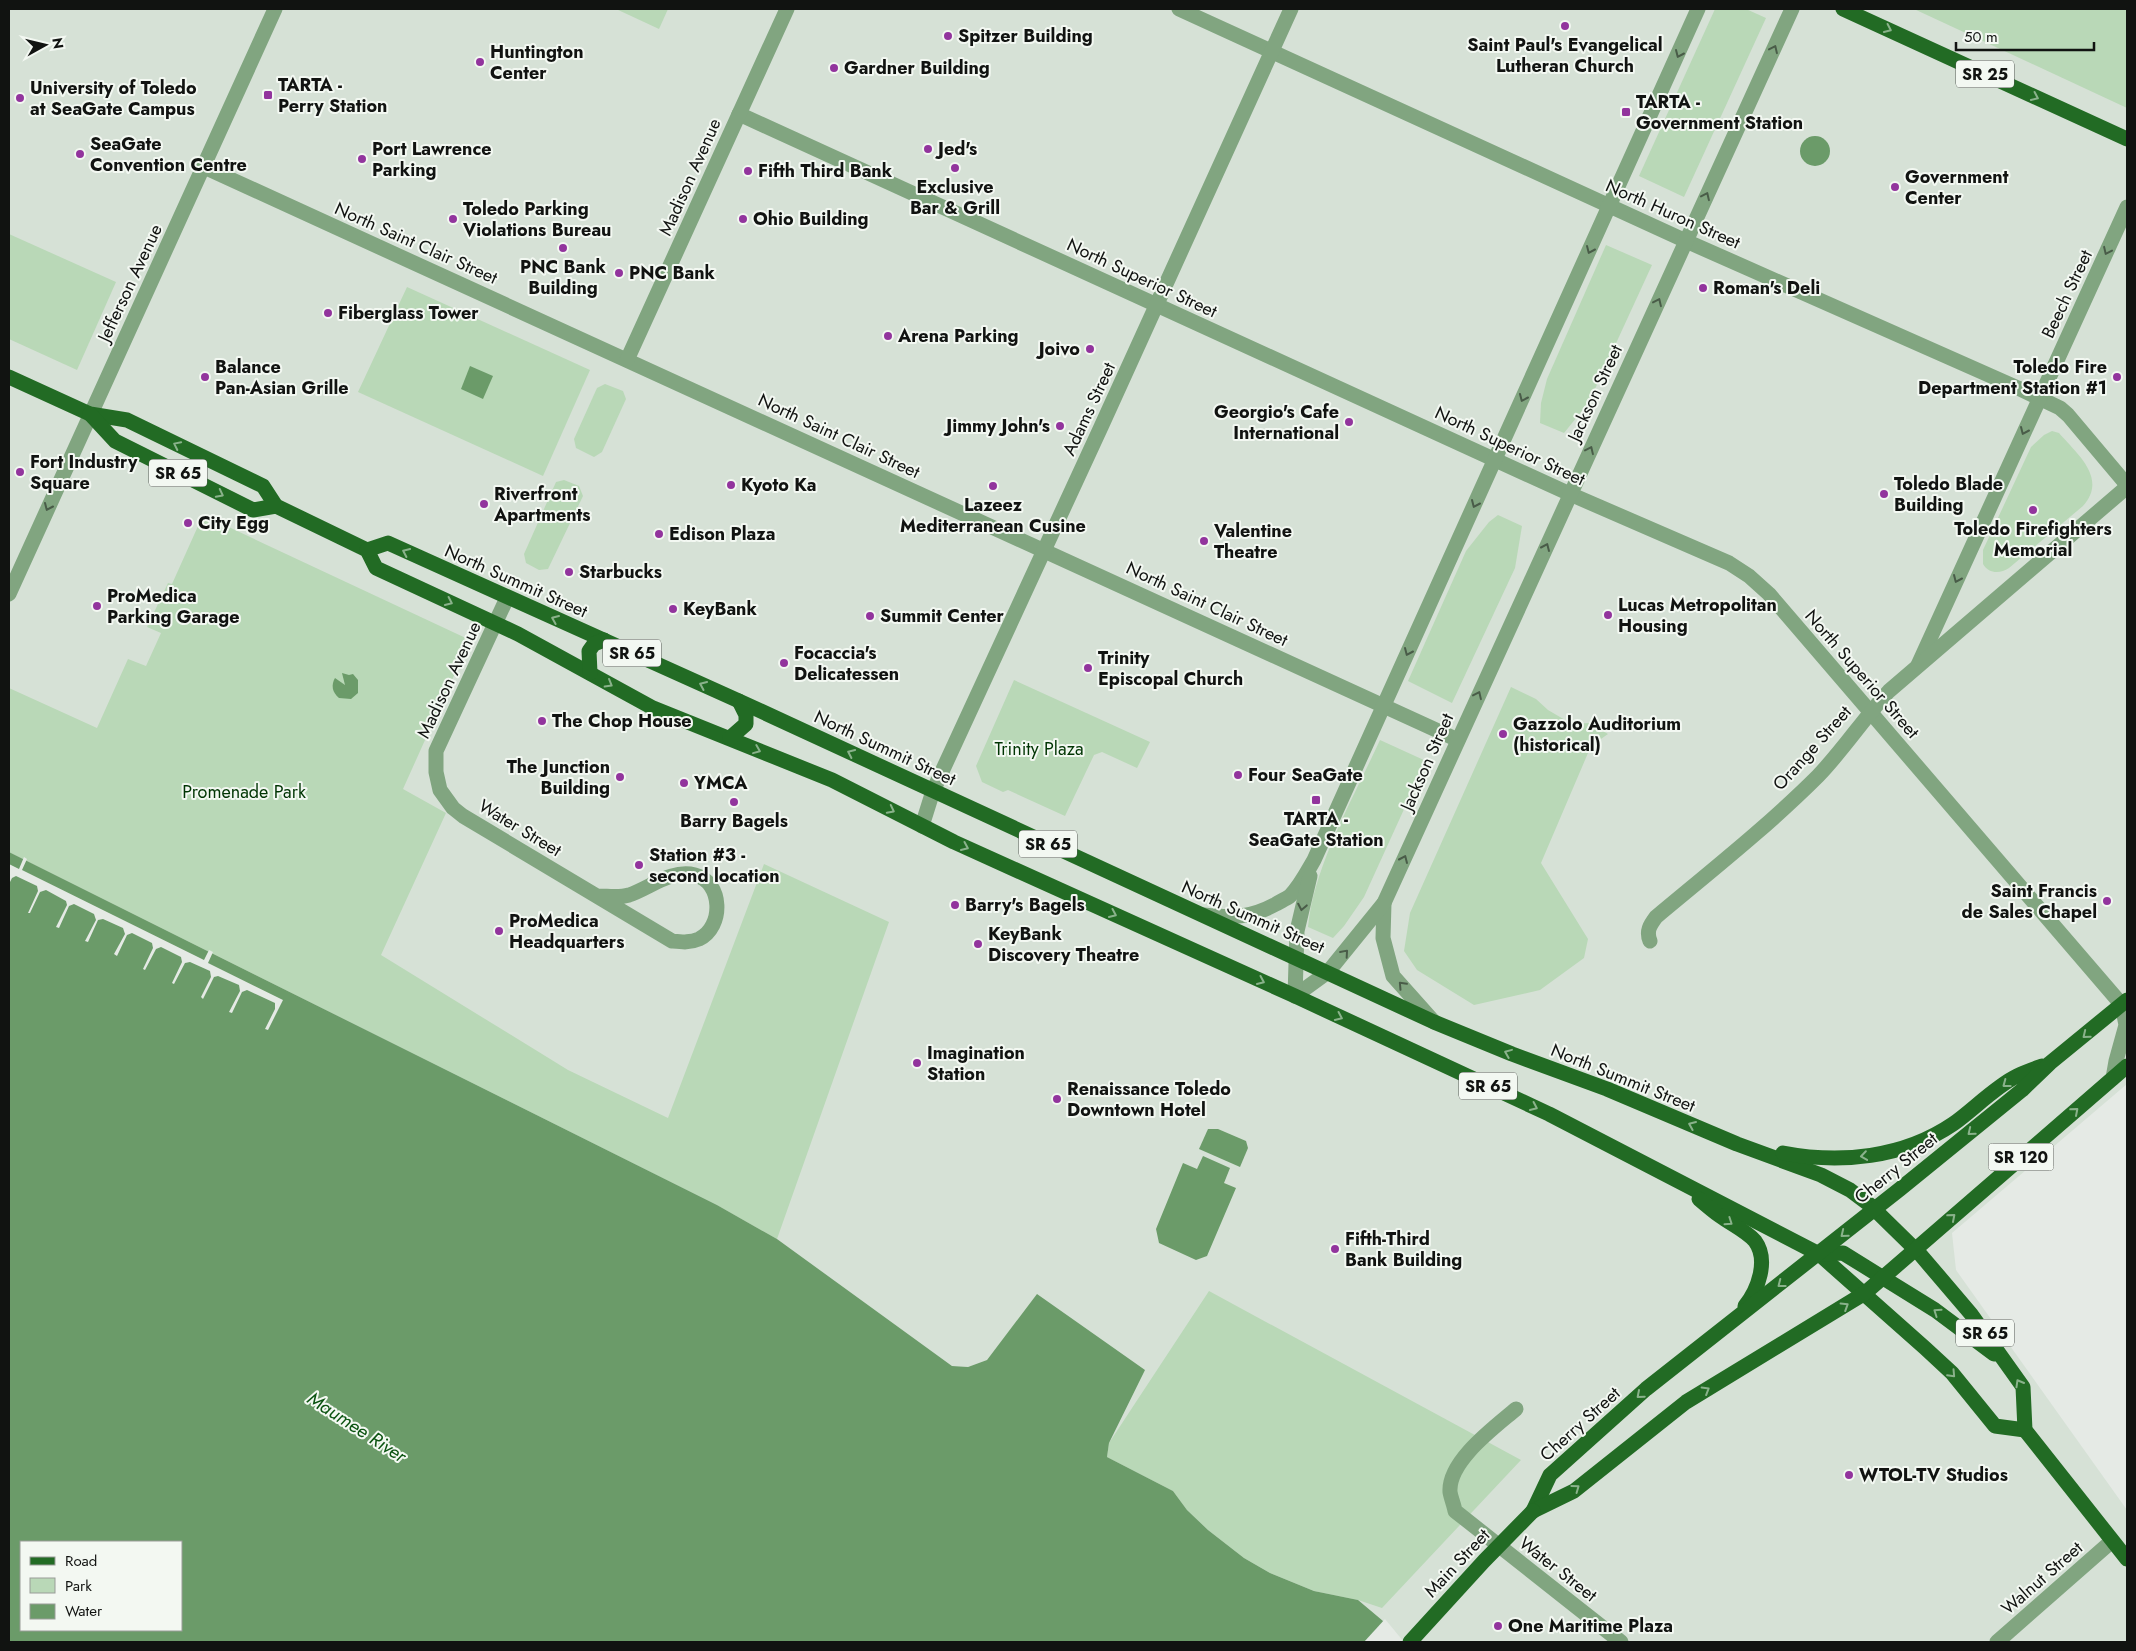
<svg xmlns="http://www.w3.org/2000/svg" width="2136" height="1651" font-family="Jost,sans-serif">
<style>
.built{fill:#d6e1d6}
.green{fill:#b9d8b7}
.water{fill:#6b9b69;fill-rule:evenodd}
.pier{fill:#e5eae5}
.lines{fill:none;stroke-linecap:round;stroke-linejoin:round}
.minor{stroke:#81a580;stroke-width:15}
.major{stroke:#226b24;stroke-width:15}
.major-bridge{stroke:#226b24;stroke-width:15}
.oneway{stroke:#8ab28b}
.oneway2{stroke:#495c48}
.poi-dot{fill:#92349d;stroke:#f3f8f2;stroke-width:2}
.labels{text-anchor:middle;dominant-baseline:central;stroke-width:4;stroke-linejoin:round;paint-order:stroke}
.shield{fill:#f3f8f2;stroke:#555854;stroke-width:1}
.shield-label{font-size:16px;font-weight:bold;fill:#111311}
.poi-label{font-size:18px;font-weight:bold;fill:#111311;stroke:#f3f8f2;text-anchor:start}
.street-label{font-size:18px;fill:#111311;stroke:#f3f8f2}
.park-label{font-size:18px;fill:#003503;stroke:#f3f8f2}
.water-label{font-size:19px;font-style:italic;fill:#0c5412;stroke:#f3f8f2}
</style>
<rect width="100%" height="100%" fill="#e5eae5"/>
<polygon class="built" points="9,9 2127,9 2127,1084 1952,1233 1956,1270 2127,1510 2127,1642 1402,1642 1383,1621 1244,1558 1208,1530 1187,1510 1173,1491 1107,1457 1109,1443 1037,1295 987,1360 968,1367 952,1366 777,1239 717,1205 9,852"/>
<g class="green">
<polygon points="616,9 668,9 659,29"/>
<polygon points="1715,9 1746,9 1766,18 1684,197 1639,176"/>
<polygon points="1914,9 2127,9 2127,108"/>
<polygon points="9,234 116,282 77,370 9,339"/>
<polygon points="1606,245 1652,265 1589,402 1564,433 1540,423 1541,403 1547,379"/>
<polygon points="407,287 590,370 543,476 358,392"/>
<polygon points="605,384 623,391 626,399 602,452 594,457 576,448 574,439 597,388"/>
<path d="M2052 431 2059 433C2077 454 2108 478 2083 506L2009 568C2000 574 1989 574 1983 564V550L2031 447 2044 435Z"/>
<polygon points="564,480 579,486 583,496 548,569 539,570 526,563 524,554 556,482"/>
<polygon points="203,515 470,640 403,789 446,813 381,955 568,1070 668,1118 764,864 889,922 777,1239 717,1205 9,852 9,688 97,728 128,659 146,666 161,633 147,627 168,583 172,584"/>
<polygon points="1498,515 1522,526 1515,568 1452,703 1408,681 1466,551 1489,522"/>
<polygon points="1014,680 1150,742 1137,768 1102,752 1094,755 1065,816 1008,790 1003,792 982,782 976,766"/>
<polygon points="1511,687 1536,699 1548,710 1572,724 1589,723 1608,734 1591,746 1541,863 1588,939 1584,958 1540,990 1474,1005 1417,970 1404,951 1410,913"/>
<path d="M1380 740 1426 761 1364 897 1344 926 1333 938 1308 927C1314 865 1354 797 1380 740Z"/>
<polygon points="1209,1291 1521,1460 1382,1608 1358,1600 1314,1591 1270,1573 1244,1558 1208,1530 1187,1510 1173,1491 1107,1457 1109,1443"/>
</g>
<g class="water">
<circle cx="1815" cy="151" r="15"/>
<polygon points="470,366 493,376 483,399 461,389"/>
<path d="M342 673 349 675 353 674 358 680V693L351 699 339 698C332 692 331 685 335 678L345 685Z"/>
<path d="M9 852 717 1205 777 1239 952 1366 968 1367 987 1360 1037 1294 1145 1370 1109 1443 1107 1457 1173 1491 1187 1510 1208 1530 1244 1558 1270 1573 1314 1591 1358 1600 1383 1621 1402 1642H9ZM21 1542H181V1630H21Z"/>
<polygon points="1208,1129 1218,1129 1246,1141 1248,1148 1240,1167 1199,1149"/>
<polygon points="1203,1156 1230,1168 1224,1183 1236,1188 1207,1256 1196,1260 1159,1243 1156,1229 1183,1163 1197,1169"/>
</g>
<g class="pier">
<polygon points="24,857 27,859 22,870 204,960 209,950 213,952 208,963 283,1000 268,1030 265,1029 275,1009 275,1003 247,990 242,992 232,1013 229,1012 240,991 239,985 218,976 214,977 203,999 201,997 211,977 210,971 190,962 185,963 174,984 172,983 182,962 181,957 161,947 156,949 145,970 143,969 153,948 152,943 132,933 127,935 117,956 114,954 125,934 123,928 103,919 98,920 88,942 85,941 96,920 94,914 74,904 69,906 59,928 56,927 67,905 66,901 46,890 40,892 30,913 28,913 38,891 37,886 16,876 12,878 9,884 9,864 19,869"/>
<polygon points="1385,1619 1404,1642 1364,1642"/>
</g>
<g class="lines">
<g class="minor">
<polyline points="1179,9 1686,241 2018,388 2060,408 2068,415 2127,485"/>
<polyline points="739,114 1570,494 1729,563 1749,576 1769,594 2122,1005 2127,1007"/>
<polyline points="204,167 1458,740"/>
<polyline points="627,360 787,9"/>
<polyline points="9,594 275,9"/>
<path d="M507 598 436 751V772L440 790 453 808 463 816 672 941C682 942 690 943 699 939 724 927 723 882 695 875 671 869 650 888 629 895 619 898 608 896 598 896"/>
<polyline points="1918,665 2127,207"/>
<polyline points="922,826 933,791 1101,427 1291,9"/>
<polyline points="1384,903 1383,938 1393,976 1434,1022"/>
<path d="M1204 915C1233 918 1250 918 1276 904 1281 901 1286 899 1290 896 1300 886 1307 872 1314 860L1698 9"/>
<path d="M1650 941C1646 931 1650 925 1656 917 1711 871 1768 826 1818 776 1844 749 1864 718 1889 691L2127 487"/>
<polyline points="1295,996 1328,972 1384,903 1792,9"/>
<polyline points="1295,996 1297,931 1310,876"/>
<polyline points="2113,1078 2116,1061 2126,1025 2122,1005"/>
<path d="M1516 1409C1495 1427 1448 1461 1450 1492 1451 1498 1454 1505 1455 1511L1621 1642"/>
<polyline points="1997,1642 2112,1541"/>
</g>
<g class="major">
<polyline points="1843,9 2127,139"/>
<polyline points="9,377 90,414 127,420 263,486 276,506 367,550 376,568 518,634 653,708 832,780 954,842 1295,996 1549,1114 1819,1254 1925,1348 1952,1373 1995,1426 2025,1430"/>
<polyline points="90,414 115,441 253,510 276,506"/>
<polyline points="367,550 388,543 739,701 1434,1022 1512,1054 1607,1089 1737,1144 1821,1175 1850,1190 1870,1205 1919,1253 1971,1314 2023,1387 2025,1430 2127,1559"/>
<polyline points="590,673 589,651 594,644 604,640"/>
<polyline points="730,738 746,724 746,715 739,701"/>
<path d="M1783 1153C1840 1164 1903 1158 1953 1124 1973 1110 1996 1086 2017 1076 2025 1072 2034 1069 2042 1066"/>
<path d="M1699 1199C1706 1205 1713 1211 1720 1216 1731 1224 1746 1231 1755 1241 1769 1260 1758 1290 1745 1306"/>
<polyline points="1819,1254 1843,1253 1935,1310 1994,1354"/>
<polyline points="1533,1511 1550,1475 1646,1389 1900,1189 2022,1090 2050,1063 2127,1000"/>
<polyline points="1533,1511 1574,1491 1686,1402 1865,1293 2127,1066"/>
</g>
<polyline class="major-bridge" points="1410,1642 1484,1561 1533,1511"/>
</g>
<defs><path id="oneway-chevron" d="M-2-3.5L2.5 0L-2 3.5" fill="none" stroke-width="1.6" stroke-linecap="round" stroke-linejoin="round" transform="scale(1.25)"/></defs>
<g class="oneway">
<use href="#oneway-chevron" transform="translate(1888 29) rotate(25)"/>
<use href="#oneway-chevron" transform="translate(2035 97) rotate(25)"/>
<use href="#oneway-chevron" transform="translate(177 445) rotate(-154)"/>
<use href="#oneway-chevron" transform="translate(220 494) rotate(27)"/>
<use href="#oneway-chevron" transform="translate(406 552) rotate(-155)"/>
<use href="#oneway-chevron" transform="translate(449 602) rotate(25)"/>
<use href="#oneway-chevron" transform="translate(555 619) rotate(-157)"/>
<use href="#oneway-chevron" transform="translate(609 684) rotate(30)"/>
<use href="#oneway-chevron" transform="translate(703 685) rotate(-156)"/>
<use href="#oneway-chevron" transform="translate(757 750) rotate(22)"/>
<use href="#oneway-chevron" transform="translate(851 753) rotate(-155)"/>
<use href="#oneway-chevron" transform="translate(891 810) rotate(27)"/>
<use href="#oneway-chevron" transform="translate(965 847) rotate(24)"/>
<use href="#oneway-chevron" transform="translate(1113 914) rotate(24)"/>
<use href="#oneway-chevron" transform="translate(1261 981) rotate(24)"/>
<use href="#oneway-chevron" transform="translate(1339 1017) rotate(25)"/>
<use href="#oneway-chevron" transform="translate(2086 1035) rotate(141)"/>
<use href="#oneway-chevron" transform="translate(1508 1053) rotate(-158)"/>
<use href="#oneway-chevron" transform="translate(2006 1084) rotate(143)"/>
<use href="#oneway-chevron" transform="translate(1534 1107) rotate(25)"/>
<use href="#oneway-chevron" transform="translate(2075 1111) rotate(-41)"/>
<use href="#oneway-chevron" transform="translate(1692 1125) rotate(-157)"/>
<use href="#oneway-chevron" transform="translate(1971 1132) rotate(141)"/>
<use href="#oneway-chevron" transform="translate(1864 1156) rotate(172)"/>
<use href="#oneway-chevron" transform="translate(1952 1217) rotate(-41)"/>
<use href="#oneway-chevron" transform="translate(1729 1222) rotate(34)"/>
<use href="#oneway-chevron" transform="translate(1844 1234) rotate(141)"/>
<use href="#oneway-chevron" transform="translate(1781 1284) rotate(142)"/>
<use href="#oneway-chevron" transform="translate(1845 1306) rotate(-32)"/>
<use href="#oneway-chevron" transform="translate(1937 1312) rotate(-145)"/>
<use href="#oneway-chevron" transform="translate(1952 1374) rotate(47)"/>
<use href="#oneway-chevron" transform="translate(2019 1383) rotate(-120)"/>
<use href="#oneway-chevron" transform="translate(1706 1390) rotate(-31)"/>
<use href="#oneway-chevron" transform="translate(1640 1395) rotate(139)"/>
<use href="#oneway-chevron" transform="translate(1576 1488) rotate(-36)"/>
</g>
<g class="oneway2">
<use href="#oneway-chevron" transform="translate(1774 49) rotate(-65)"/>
<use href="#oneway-chevron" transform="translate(1679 54) rotate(114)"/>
<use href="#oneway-chevron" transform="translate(1706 196) rotate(-65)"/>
<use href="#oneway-chevron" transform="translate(1590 250) rotate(114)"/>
<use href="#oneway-chevron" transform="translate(2107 251) rotate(115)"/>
<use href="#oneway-chevron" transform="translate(1658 302) rotate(-65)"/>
<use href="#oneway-chevron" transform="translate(1523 398) rotate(114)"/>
<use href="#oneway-chevron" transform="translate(2024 431) rotate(114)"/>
<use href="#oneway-chevron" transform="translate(1590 450) rotate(-65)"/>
<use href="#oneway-chevron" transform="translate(1475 504) rotate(114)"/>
<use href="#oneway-chevron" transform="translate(48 507) rotate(114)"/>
<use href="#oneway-chevron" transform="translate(1546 547) rotate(-66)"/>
<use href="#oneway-chevron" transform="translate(1957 579) rotate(114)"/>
<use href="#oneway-chevron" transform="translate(1408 652) rotate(114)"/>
<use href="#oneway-chevron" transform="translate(1478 695) rotate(-65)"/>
<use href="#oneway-chevron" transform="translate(1404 859) rotate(-66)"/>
<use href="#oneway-chevron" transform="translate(1302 907) rotate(101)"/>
<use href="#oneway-chevron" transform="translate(1345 953) rotate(-49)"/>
<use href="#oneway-chevron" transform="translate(1402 985) rotate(-133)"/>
</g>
<g class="poi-dot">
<circle cx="1565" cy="26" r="5"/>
<circle cx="948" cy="36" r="5"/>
<circle cx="480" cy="62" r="5"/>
<circle cx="834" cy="68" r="5"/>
<rect x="263" y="90" width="10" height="10" rx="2.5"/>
<circle cx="20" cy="98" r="5"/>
<rect x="1621" y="107" width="10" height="10" rx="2.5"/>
<circle cx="928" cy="149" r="5"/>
<circle cx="80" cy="154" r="5"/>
<circle cx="362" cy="159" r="5"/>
<circle cx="955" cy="168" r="5"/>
<circle cx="748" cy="171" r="5"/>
<circle cx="1895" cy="187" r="5"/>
<circle cx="453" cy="219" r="5"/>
<circle cx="743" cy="219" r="5"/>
<circle cx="563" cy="248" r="5"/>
<circle cx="619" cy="273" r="5"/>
<circle cx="1703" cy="288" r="5"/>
<circle cx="328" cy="313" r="5"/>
<circle cx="888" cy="336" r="5"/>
<circle cx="1090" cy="349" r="5"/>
<circle cx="205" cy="377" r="5"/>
<circle cx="2117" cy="377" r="5"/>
<circle cx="1349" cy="422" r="5"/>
<circle cx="1060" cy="426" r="5"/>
<circle cx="20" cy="472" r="5"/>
<circle cx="731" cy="485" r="5"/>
<circle cx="993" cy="486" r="5"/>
<circle cx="1884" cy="494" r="5"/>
<circle cx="484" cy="504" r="5"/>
<circle cx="2033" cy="510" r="5"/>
<circle cx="188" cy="523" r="5"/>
<circle cx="659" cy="534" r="5"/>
<circle cx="1204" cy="541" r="5"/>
<circle cx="569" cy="572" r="5"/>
<circle cx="97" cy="606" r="5"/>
<circle cx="673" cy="609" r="5"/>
<circle cx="1608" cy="615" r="5"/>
<circle cx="870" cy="616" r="5"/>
<circle cx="784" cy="663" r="5"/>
<circle cx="1088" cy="668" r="5"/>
<circle cx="542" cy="721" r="5"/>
<circle cx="1503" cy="734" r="5"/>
<circle cx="1238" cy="775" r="5"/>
<circle cx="620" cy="777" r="5"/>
<circle cx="684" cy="783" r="5"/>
<rect x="1311" y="795" width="10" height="10" rx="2.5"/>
<circle cx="734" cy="802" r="5"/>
<circle cx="639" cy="865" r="5"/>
<circle cx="2107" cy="901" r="5"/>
<circle cx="955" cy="905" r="5"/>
<circle cx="499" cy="931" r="5"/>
<circle cx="978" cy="944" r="5"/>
<circle cx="917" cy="1063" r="5"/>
<circle cx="1057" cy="1099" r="5"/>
<circle cx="1335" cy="1249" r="5"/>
<circle cx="1849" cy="1475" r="5"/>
<circle cx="1498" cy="1626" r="5"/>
</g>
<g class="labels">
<g class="shield">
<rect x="1956" y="60.5" width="58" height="27" rx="4"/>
<rect x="149" y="459.5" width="58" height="27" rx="4"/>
<rect x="603" y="639.5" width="58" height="27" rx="4"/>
<rect x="1019" y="830.5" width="58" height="27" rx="4"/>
<rect x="1459" y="1072.5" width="58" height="27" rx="4"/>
<rect x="1988.5" y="1143.5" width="65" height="27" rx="4"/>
<rect x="1956" y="1319.5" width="58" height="27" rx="4"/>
</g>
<g class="shield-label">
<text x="1985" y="74">SR 25</text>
<text x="178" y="473">SR 65</text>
<text x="632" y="653">SR 65</text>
<text x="1048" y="844">SR 65</text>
<text x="1488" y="1086">SR 65</text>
<text x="2021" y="1157">SR 120</text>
<text x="1985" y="1333">SR 65</text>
</g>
<g class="poi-label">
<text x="958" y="36">Spitzer Building</text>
<text x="1565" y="45" text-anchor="middle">Saint Paul's Evangelical<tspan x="1565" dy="21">Lutheran Church</tspan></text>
<text x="490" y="52">Huntington<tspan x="490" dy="21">Center</tspan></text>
<text x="844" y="68">Gardner Building</text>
<text x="278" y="85">TARTA -<tspan x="278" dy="21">Perry Station</tspan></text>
<text x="30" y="88">University of Toledo<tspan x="30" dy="21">at SeaGate Campus</tspan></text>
<text x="1636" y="102">TARTA -<tspan x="1636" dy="21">Government Station</tspan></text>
<text x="90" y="144">SeaGate<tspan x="90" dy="21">Convention Centre</tspan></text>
<text x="372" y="149">Port Lawrence<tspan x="372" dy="21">Parking</tspan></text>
<text x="938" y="149">Jed's</text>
<text x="758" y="171">Fifth Third Bank</text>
<text x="1905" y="177">Government<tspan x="1905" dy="21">Center</tspan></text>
<text x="955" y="187" text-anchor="middle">Exclusive<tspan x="955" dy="21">Bar &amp; Grill</tspan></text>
<text x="463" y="209">Toledo Parking<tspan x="463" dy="21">Violations Bureau</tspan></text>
<text x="753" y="219">Ohio Building</text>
<text x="563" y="267" text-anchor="middle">PNC Bank<tspan x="563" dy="21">Building</tspan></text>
<text x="629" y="273">PNC Bank</text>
<text x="1713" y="288">Roman's Deli</text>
<text x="338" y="313">Fiberglass Tower</text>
<text x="898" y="336">Arena Parking</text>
<text x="1080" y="349" text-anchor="end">Joivo</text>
<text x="215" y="367">Balance<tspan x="215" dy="21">Pan-Asian Grille</tspan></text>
<text x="2107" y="367" text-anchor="end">Toledo Fire<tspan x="2107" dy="21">Department Station #1</tspan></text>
<text x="1339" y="412" text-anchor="end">Georgio's Cafe<tspan x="1339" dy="21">International</tspan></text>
<text x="1050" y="426" text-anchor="end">Jimmy John's</text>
<text x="30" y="462">Fort Industry<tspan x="30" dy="21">Square</tspan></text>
<text x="1894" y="484">Toledo Blade<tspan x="1894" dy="21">Building</tspan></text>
<text x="741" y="485">Kyoto Ka</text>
<text x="494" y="494">Riverfront<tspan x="494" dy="21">Apartments</tspan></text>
<text x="993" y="505" text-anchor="middle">Lazeez<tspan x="993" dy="21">Mediterranean Cusine</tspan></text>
<text x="198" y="523">City Egg</text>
<text x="2033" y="529" text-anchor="middle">Toledo Firefighters<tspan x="2033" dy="21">Memorial</tspan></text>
<text x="1214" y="531">Valentine<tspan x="1214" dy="21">Theatre</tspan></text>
<text x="669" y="534">Edison Plaza</text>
<text x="579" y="572">Starbucks</text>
<text x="107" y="596">ProMedica<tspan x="107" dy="21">Parking Garage</tspan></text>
<text x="1618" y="605">Lucas Metropolitan<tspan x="1618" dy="21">Housing</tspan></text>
<text x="683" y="609">KeyBank</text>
<text x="880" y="616">Summit Center</text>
<text x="794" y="653">Focaccia's<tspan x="794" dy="21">Delicatessen</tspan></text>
<text x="1098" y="658">Trinity<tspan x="1098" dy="21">Episcopal Church</tspan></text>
<text x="552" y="721">The Chop House</text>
<text x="1513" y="724">Gazzolo Auditorium<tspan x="1513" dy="21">(historical)</tspan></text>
<text x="610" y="767" text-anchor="end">The Junction<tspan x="610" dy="21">Building</tspan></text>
<text x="1248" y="775">Four SeaGate</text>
<text x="694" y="783">YMCA</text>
<text x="1316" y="819" text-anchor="middle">TARTA -<tspan x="1316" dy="21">SeaGate Station</tspan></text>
<text x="734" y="821" text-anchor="middle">Barry Bagels</text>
<text x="649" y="855">Station #3 -<tspan x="649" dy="21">second location</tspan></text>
<text x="2097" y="891" text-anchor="end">Saint Francis<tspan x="2097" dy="21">de Sales Chapel</tspan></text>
<text x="965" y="905">Barry's Bagels</text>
<text x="509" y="921">ProMedica<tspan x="509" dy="21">Headquarters</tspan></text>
<text x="988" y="934">KeyBank<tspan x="988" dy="21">Discovery Theatre</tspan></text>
<text x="927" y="1053">Imagination<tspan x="927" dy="21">Station</tspan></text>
<text x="1067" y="1089">Renaissance Toledo<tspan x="1067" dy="21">Downtown Hotel</tspan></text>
<text x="1345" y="1239">Fifth-Third<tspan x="1345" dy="21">Bank Building</tspan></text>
<text x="1859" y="1475">WTOL-TV Studios</text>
<text x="1508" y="1626">One Maritime Plaza</text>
</g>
<g class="street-label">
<text transform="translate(690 177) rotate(-66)">Madison Avenue</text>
<text transform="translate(1673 214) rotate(24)">North Huron Street</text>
<text transform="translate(416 243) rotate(24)">North Saint Clair Street</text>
<text transform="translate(1142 278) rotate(25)">North Superior Street</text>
<text transform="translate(130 283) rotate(-65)">Jefferson Avenue</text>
<text transform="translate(2067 294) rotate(-65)">Beech Street</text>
<text transform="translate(1595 393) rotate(-65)">Jackson Street</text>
<text transform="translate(1089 409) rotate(-65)">Adams Street</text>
<text transform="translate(839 436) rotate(25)">North Saint Clair Street</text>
<text transform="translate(1510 446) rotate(25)">North Superior Street</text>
<text transform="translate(516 581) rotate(24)">North Summit Street</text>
<text transform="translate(1207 604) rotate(25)">North Saint Clair Street</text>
<text transform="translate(1862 674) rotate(49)">North Superior Street</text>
<text transform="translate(449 680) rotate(-65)">Madison Avenue</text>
<text transform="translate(885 748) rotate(25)">North Summit Street</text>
<text transform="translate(1812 748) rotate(-48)">Orange Street</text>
<text transform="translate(1427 762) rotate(-66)">Jackson Street</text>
<text transform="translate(520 828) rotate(31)">Water Street</text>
<text transform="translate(1253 917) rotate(24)">North Summit Street</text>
<text transform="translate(1623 1078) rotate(22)">North Summit Street</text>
<text transform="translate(1896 1168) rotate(-39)">Cherry Street</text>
<text transform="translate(1580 1424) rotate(-42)">Cherry Street</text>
<text transform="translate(1457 1563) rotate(-47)">Main Street</text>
<text transform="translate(1558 1569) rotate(38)">Water Street</text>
<text transform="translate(2042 1578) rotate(-41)">Walnut Street</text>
</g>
<g class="park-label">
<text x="1039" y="749">Trinity Plaza</text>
<text x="244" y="792">Promenade Park</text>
</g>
<g class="water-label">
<text transform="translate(357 1427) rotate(33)">Maumee River</text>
</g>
</g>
<rect width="2136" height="1651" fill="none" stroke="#111311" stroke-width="20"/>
<rect x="20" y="1541" width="162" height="90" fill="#f3f8f2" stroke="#999c98"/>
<rect x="30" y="1557" width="25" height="8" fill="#226b24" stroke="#999c98"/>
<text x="65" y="1566" font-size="15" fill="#111311">Road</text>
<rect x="30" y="1578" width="25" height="15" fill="#b9d8b7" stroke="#999c98"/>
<text x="65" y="1591" font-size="15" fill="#111311">Park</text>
<rect x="30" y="1604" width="25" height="15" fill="#6b9b69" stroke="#999c98"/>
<text x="65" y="1616" font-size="15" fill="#111311">Water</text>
<g transform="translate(45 45) rotate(82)" stroke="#f3f8f2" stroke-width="4" paint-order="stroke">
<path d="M0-4L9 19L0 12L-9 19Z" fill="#111311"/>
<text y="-8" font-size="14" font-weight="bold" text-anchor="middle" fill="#111311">N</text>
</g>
<path d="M1956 42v8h138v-8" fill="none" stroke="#111311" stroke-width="2.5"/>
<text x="1964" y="42" font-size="15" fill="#111311" stroke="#f3f8f2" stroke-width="4" paint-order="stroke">50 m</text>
</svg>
